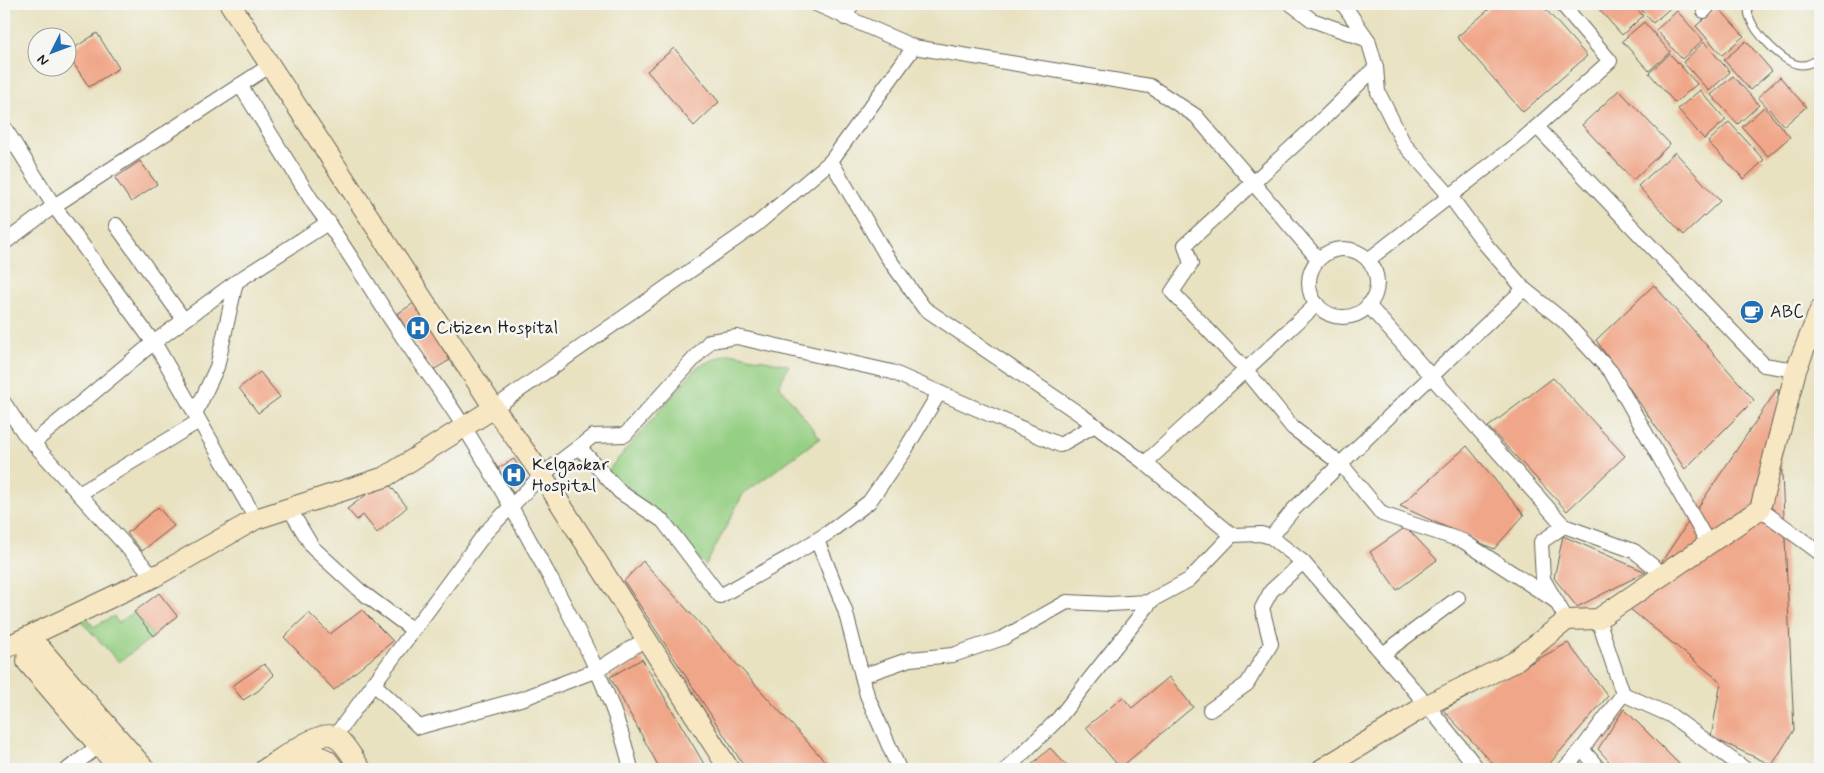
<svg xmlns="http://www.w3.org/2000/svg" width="1824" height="773" font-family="Mynerve,sans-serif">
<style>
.green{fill:#95cf83;stroke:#587650}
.building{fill:#f0a789}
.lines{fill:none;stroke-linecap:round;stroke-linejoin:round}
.lane-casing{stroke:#636156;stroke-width:9}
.street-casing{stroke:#636156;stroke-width:16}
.secondary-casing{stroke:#636156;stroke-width:22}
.lane{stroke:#fff;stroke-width:7}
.street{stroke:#fff;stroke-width:14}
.secondary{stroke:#f8e7c3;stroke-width:20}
.labels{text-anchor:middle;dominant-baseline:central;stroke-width:5;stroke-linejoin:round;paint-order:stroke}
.poi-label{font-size:18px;fill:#1c1c1c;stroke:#f6f6f2;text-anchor:start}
</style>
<rect width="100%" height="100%" fill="#f6f6f2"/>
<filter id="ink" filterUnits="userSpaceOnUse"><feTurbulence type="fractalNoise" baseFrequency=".02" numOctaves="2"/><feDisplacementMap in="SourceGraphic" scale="10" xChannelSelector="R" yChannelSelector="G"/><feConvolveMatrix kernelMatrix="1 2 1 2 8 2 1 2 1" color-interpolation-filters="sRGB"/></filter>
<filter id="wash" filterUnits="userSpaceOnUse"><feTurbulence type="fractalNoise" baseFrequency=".0096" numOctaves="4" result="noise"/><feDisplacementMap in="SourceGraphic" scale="20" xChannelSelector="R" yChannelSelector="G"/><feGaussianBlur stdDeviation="1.12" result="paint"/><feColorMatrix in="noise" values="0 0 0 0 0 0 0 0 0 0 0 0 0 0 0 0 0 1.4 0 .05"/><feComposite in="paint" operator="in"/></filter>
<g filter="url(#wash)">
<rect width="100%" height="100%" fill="#e8e2c1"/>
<g class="green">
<polygon points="730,353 789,365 779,385 820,438 743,494 706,565 604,475 698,366"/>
<polygon points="134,612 154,636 119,662 80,620 86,615 93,627 114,616 118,623"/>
</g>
<g id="blocks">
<g class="building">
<polygon points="1495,4 1541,4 1587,56 1523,112 1457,37"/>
<polygon points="1598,4 1633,4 1643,16 1622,35 1596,6"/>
<polygon points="1636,4 1675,4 1653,23"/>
<polygon points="1718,7 1744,36 1722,55 1696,26"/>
<polygon points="1677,11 1703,40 1682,59 1656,30"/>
<polygon points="1644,22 1670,52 1649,71 1622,41"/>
<polygon points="97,33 119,68 89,87 68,55 68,52"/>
<polygon points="1746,41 1772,71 1750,90 1724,60"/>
<polygon points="1704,42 1730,72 1709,91 1683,62"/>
<polygon points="674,48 719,102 694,126 647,71"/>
<polygon points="1670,54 1697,84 1675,103 1649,73"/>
<polygon points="1733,76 1759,105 1738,124 1711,95"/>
<polygon points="1780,77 1806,107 1784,126 1758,97"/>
<polygon points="1619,90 1670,144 1633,180 1582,125"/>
<polygon points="1700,90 1726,120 1704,139 1678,109"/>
<polygon points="1764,107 1790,137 1768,156 1742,127"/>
<polygon points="1729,122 1764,160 1744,179 1708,142"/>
<polygon points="1675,152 1720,201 1684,235 1638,186"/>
<polygon points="140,161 157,184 131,202 115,178"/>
<polygon points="1654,285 1754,400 1685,469 1596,340"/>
<polygon points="414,303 450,360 433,370 397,314"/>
<polygon points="260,372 280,397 258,413 239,388"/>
<polygon points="1553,378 1625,456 1567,511 1488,427"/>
<polygon points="1778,388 1794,730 1772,765 1711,737 1721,682 1630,609"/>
<polygon points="1467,446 1524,515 1494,549 1400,506"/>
<polygon points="514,459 529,484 513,493 498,468"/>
<polygon points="386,480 407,507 377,533 363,515 357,520 347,509"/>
<polygon points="158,507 174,526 142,551 127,533"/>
<polygon points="1406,527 1437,560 1397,590 1370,552"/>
<polygon points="1563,536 1646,572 1577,607 1554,578"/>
<polygon points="643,561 832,769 746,769 624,581"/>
<polygon points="159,593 177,616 154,636 134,612"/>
<polygon points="362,610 393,641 334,690 284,637 309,613 330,634"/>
<polygon points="1568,643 1608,696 1545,769 1498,769 1443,710"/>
<polygon points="642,659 707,769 660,769 610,677"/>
<polygon points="264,664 274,675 258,691 243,700 232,686"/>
<polygon points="1169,677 1193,707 1120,768 1086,727 1123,697 1132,708"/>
<polygon points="1624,709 1684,769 1616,769 1598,749"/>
<polygon points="1050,748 1070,769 1027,769"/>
</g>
</g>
</g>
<g filter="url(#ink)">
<use href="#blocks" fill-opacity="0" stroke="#636156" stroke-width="1"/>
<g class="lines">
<g class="lane-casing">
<path id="lane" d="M1748 4C1748 8 1748 12 1749 16 1754 32 1784 65 1802 65 1809 65 1815 61 1820 58"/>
</g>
<g class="street-casing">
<g id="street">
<polyline points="816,4 914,47 1150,86 1196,116 1318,259"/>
<polyline points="1291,4 1312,20 1368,40"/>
<polyline points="1343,4 1368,40 1376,67 1378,92 1404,144 1450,196 1486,245 1524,289 1565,322 1611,372 1708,543"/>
<polyline points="1704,11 1710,4"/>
<polyline points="845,18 852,4"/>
<polyline points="1376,67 1326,116 1185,245 1191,264 1172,292 1246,370 1293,428 1341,464 1382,514 1463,541 1557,602"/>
<path d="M240 85 314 204C344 243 368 286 396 327 418 361 443 393 464 427 494 474 520 523 547 572 581 635 615 699 631 769"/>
<polyline points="4,127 54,206 158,349 256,519"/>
<polyline points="1537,127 1764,365 1796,370"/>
<polyline points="831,161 886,255 924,308 1081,415 1145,463 1232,535 1261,534 1271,537 1303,562 1427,705 1478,769"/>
<polyline points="116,225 184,320"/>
<polyline points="4,243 54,206 271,65"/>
<circle cx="1343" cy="283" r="34"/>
<polyline points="1368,260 1522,140 1610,61 1562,4"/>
<polyline points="1368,305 1564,526"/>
<polyline points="4,403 24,433 154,577"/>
<polyline points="494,408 757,224 831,161 914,47"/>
<polyline points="195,414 217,367 236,282"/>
<polyline points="33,443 153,343 236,282 329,222"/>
<polyline points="579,447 620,492 663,521 720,596 788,558 828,533 869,502 904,452 939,393"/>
<polyline points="1145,463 1317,304"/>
<polyline points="79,494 199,421"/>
<polyline points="289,508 313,548 359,590 413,630"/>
<polyline points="1760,509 1820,553"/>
<polyline points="1271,537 1293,510 1402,404 1524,289"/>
<polyline points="817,540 845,610 867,695 899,769"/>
<polyline points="1598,619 1623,694 1582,749 1599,769"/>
<polyline points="1567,620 1543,579 1541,542 1564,526 1634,551 1663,574"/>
<polyline points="1383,654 1458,598"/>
<polyline points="862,676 910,659 953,655 1003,638 1067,602 1110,604 1148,602 1189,580 1232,535"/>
<polyline points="373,683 419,727 524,698 597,670 646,639"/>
<polyline points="1623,694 1670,715 1745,769"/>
<polyline points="1210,710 1247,684 1271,644 1262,608 1271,591 1303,562"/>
<polyline points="335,736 486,532 542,475 593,436 625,435 710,341 737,337 892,372 1060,445 1095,425"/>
<polyline points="68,769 99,746"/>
<polyline points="1007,769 1058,719 1153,599"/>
<polyline points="1564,769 1582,749"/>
</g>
</g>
<g class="secondary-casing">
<g id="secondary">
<polyline points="230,4 494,408 542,475 729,769"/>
<polyline points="19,641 154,577 256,519 385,477 494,408"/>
<polyline points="4,649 19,641 28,649 41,649 145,769"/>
<polyline points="28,649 27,662 99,746 121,769"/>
<path d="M265 769C278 761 320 729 334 736 343 740 355 761 361 769"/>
<polyline points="293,769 317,755 327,760 334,769"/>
<polyline points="1322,769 1427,705 1514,662 1567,620 1598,619 1760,509 1796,370 1820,310"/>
</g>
</g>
<use href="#lane" class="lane"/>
<use href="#street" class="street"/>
<use href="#secondary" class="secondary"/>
</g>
</g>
<defs>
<g id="cafe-disc" transform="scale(1.25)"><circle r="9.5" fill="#1f6fb2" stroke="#f6f6f2"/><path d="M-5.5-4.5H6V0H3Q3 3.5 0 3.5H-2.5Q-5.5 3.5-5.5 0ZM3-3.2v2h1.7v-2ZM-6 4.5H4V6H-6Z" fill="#fff"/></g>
<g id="hospital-disc" transform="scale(1.25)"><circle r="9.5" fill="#1f6fb2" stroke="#f6f6f2"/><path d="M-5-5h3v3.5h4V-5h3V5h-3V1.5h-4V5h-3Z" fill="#fff"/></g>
</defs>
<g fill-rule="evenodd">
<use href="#cafe-disc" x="1752" y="312"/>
<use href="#hospital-disc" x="418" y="328"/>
<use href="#hospital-disc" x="514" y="475"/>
</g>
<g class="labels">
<g class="poi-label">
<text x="1770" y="312">ABC</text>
<text x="436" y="328">Citizen Hospital</text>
<text x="532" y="465">Kelgaokar<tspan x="532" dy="21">Hospital</tspan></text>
</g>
</g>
<rect width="1824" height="773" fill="none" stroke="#f6f6f2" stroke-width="20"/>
<g transform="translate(52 52) rotate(228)"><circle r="24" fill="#f6f6f2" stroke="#9f9f9c"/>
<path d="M0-4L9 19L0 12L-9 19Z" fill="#1f6fb2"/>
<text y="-8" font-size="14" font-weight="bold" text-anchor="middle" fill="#1c1c1c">N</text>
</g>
</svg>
